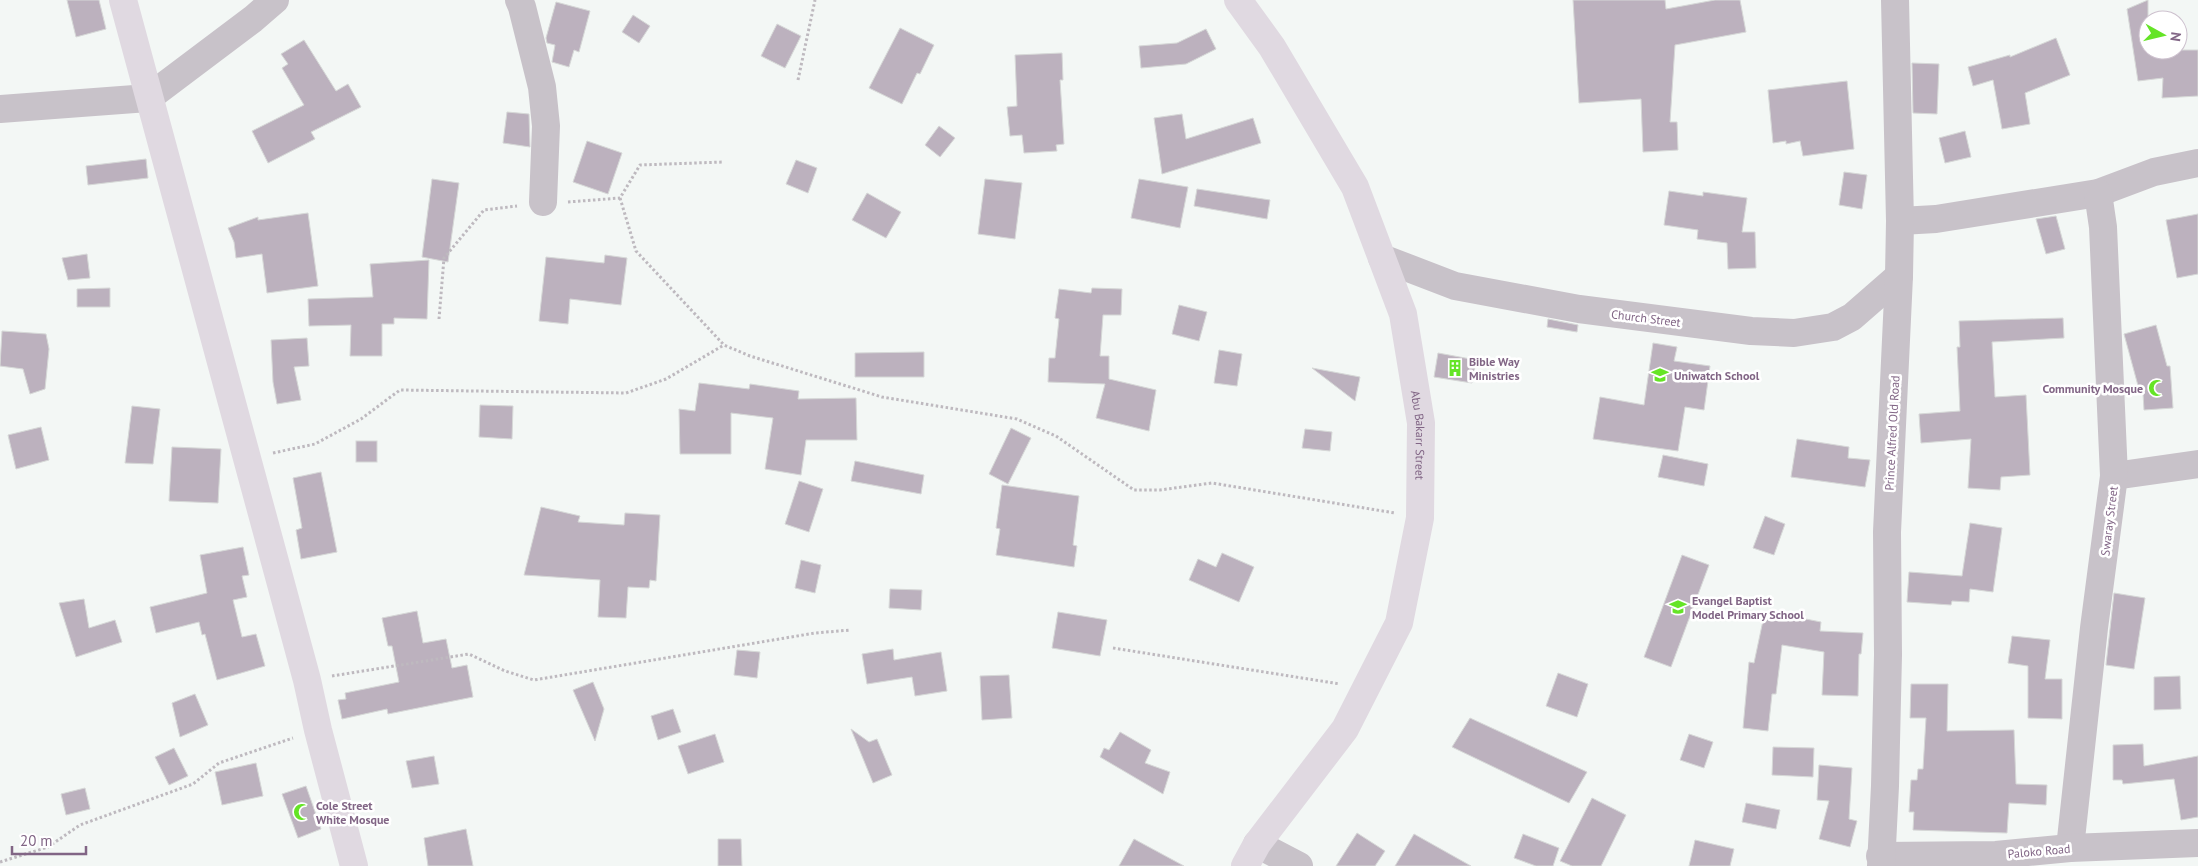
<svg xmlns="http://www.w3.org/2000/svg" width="2198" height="866" font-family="'PT Sans',sans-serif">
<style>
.building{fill:#bcb1be;stroke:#d6d8d7}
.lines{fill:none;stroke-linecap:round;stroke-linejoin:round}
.path{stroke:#beb9bf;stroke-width:3;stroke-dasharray:2.5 2.5;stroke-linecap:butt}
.street{stroke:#c8c2c9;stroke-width:28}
.secondary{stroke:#e0d9e1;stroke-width:28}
.labels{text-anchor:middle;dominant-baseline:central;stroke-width:5;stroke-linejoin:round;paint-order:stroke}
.street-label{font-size:12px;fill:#816585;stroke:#fff}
.poi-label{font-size:12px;font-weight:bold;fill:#816585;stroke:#fff;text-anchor:start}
</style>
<rect width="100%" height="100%" fill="#f3f7f5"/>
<g class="building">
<polygon points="67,0 99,0 106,29 76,37"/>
<polygon points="1573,0 1665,0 1666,9 1715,0 1740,0 1746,32 1675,45 1670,122 1677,122 1678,150 1643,152 1641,99 1579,103"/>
<polygon points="2148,0 2148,50 2198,50 2198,96 2162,98 2163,78 2138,81 2127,9"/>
<polygon points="556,2 590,11 579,52 574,50 569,67 552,62 555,45 547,43 546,38"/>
<polygon points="633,15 650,26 639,43 622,32"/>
<polygon points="777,24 801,36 785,68 761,56"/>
<polygon points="900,28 934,45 920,74 917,73 902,104 869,88"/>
<polygon points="1206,29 1216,49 1186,64 1141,68 1139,46 1177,43"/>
<polygon points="2056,38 2070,75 2025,93 2030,124 2002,129 1993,80 1973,86 1968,67 2010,55 2010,57"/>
<polygon points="304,40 336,91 348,84 361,107 311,132 315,139 268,163 252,131 304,105 282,68 288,64 281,54"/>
<polygon points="1062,53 1063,80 1060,80 1064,144 1056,145 1057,151 1024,153 1022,135 1010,136 1007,107 1017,106 1015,55"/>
<polygon points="1912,63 1939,64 1937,114 1913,113"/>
<polygon points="1847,81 1854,149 1803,156 1800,141 1786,144 1786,141 1773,143 1768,90"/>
<polygon points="507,112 529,114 530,147 503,143"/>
<polygon points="1182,114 1186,139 1253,118 1261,143 1162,174 1154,118"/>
<polygon points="939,126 955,138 940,157 925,145"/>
<polygon points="1965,131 1971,157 1945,163 1939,138"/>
<polygon points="587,141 622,153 608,194 573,182"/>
<polygon points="146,159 148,178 88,185 86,166"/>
<polygon points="796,160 817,168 808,193 786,184"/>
<polygon points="1844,172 1867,175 1862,209 1839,205"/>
<polygon points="432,179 459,183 448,262 422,257"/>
<polygon points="985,179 1022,183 1015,239 978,234"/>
<polygon points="1139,179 1188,187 1180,228 1131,218"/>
<polygon points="1197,189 1270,200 1267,219 1194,206"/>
<polygon points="1669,191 1703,196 1703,192 1747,198 1742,232 1755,232 1756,268 1728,269 1727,243 1697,239 1698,230 1664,225"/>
<polygon points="867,193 901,212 886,238 852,220"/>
<polygon points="308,213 318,286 267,293 262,254 236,258 234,242 228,228 258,217 258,220"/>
<polygon points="2198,214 2198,274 2177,278 2166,220"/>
<polygon points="2056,216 2065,249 2046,254 2036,219"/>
<polygon points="87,254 90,278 68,280 62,258"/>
<polygon points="605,255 627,258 621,305 570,299 568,324 539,321 546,257 604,263"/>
<polygon points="429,260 427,319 394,318 394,324 382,324 382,356 350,356 351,325 309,326 308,299 373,297 370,264"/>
<polygon points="110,288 110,307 77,307 77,289"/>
<polygon points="1092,288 1122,289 1121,315 1103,315 1100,356 1109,356 1109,379 1156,390 1149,431 1096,418 1105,384 1048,382 1049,358 1055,358 1059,319 1055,318 1059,289 1091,293"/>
<polygon points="1179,305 1207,312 1199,341 1172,334"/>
<polygon points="2063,318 2064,338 1992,342 1995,397 2026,395 2030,475 2001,477 2000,490 1968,488 1971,439 1921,443 1919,414 1960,411 1957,347 1960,347 1959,321"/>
<polygon points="1548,319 1578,325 1577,332 1547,327"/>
<polygon points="2156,325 2167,366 2170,366 2173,408 2144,410 2143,393 2140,393 2124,334"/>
<polygon points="2,331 46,334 49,349 45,389 30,394 23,369 0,366"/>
<polygon points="307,338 309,366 294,367 301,400 277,404 273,382 271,340"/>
<polygon points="1653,343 1677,347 1674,361 1710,366 1704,410 1685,407 1678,451 1593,439 1600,397 1644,405"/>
<polygon points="1219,350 1242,354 1237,386 1214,383"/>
<polygon points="924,352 924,377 855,377 855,353"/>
<polygon points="1438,353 1476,360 1472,383 1434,377"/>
<polygon points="1312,368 1360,377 1355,401"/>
<polygon points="699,383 749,389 750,384 799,391 798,399 856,398 857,440 806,440 801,475 765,469 773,418 731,413 731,454 680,454 679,409 695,411"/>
<polygon points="480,405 513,406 512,439 479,437"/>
<polygon points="132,406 160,409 153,464 125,463"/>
<polygon points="41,427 49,460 16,469 8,435"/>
<polygon points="1011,428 1031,438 1008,484 989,474"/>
<polygon points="1305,429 1332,432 1330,451 1302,448"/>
<polygon points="1797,439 1849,447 1848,458 1870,460 1865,487 1791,477"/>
<rect x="356" y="441" width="21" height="21"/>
<polygon points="172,447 221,449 218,503 169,501"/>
<polygon points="1663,455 1708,464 1704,486 1658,477"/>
<polygon points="855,461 924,475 921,494 851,481"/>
<polygon points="321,472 337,552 301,559 296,530 302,528 293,478"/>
<polygon points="799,481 823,489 809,532 785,524"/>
<polygon points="1002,485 1079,496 1073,545 1077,546 1074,567 996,555 1000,529 996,528"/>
<polygon points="541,507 580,516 578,522 624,525 625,513 660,515 656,581 650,580 649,588 628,587 626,618 598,617 600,580 524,575"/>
<polygon points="1765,516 1785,524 1774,555 1753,548"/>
<polygon points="1970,523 2002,528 1993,592 1970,589 1969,602 1952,601 1951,605 1907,602 1909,572 1962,576"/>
<polygon points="243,547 249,575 242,576 247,597 233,600 242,637 256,634 265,666 217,680 205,634 202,635 199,622 156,633 150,607 207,593 200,555"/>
<polygon points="1222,553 1254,567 1239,602 1189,580 1198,559 1216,567"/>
<polygon points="1682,555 1709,565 1671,667 1644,657"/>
<polygon points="801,560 821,565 815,593 795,588"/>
<polygon points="890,589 922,590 921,610 889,608"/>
<polygon points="2114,593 2145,598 2134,669 2106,665"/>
<polygon points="84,599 89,628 115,620 122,642 76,657 59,603"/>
<polygon points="417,611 423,643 446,639 452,668 467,665 473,697 388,714 387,709 342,719 338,700 346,699 345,693 399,682 392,646 388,646 382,618"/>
<polygon points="1765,611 1821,622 1820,631 1863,633 1861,654 1859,654 1858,696 1822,695 1824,652 1782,645 1776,694 1772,694 1768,731 1743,728 1749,662 1754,663"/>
<polygon points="1058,612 1107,620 1100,656 1052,648"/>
<polygon points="2012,636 2050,640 2045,679 2062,679 2062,719 2028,718 2028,666 2008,663"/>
<polygon points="893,649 894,660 941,652 947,691 915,696 912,677 867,684 862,654"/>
<polygon points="737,650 760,652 757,678 734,675"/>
<polygon points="1558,673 1588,684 1577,717 1546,706"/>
<polygon points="1009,675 1012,718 982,720 980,676"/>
<polygon points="2180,676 2181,709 2154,710 2154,677"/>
<polygon points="593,682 604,709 595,741 573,690"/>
<polygon points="1911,684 1948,684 1947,731 2014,730 2016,784 2047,785 2046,805 2009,803 2007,833 1913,830 1914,812 1909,812 1911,780 1917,780 1918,769 1923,769 1926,718 1910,718"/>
<polygon points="195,694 208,725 180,737 172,703"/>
<polygon points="673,709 681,732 658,740 651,716"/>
<polygon points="1470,718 1587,772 1569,803 1452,747"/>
<polygon points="851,729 869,742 877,739 892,775 873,783"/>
<polygon points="1120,732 1151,750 1145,763 1170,772 1163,794 1100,757 1104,748 1109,750"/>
<polygon points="715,734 724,762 688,774 678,746"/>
<polygon points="1689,734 1713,742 1704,768 1680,760"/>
<polygon points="2143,744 2144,766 2198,756 2198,817 2181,820 2174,779 2123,784 2122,780 2113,780 2113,745"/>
<polygon points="1773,747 1814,748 1813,777 1772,775"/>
<polygon points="174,748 188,776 169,785 155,757"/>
<polygon points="434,756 439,784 412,788 406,761"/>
<polygon points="256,763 263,796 222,805 215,772"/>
<polygon points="1819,765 1852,768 1849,819 1857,821 1850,847 1819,839 1829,801 1817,800"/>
<polygon points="306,786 321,829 298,838 282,794"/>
<polygon points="85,788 90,809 66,815 61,794"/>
<polygon points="1592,798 1626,815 1601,866 1572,866 1560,861"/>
<polygon points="1746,803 1780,810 1776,829 1742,822"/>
<polygon points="466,829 473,866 428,866 424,838"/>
<polygon points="1357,833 1385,851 1375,866 1336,866"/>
<polygon points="1414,834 1471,866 1395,866"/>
<polygon points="1523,834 1559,848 1553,866 1536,866 1514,858"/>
<polygon points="718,839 741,839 742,866 718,866"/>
<polygon points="1134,839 1184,866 1119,866"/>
<polygon points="1695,840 1734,849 1730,866 1689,866"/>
</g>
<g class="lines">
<g class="path">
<polyline points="798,80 815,0"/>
<polyline points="620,198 636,251 724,345 750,356 882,397 1017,419 1056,436 1134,490 1160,490 1212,483 1395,513"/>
<polyline points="568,202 620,198 640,165 723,162"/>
<polyline points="439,319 444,258 484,210 517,206"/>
<polyline points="273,453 315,444 361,419 400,390 626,393 666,379 724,345"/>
<polyline points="1113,648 1340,684"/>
<polyline points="332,676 469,654 505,671 534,680 815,633 851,630"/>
<polyline points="0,862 48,847 80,825 193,784 219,763 293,738"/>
</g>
<g class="street">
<polyline points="519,0 522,7 542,87 546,126 543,202"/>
<polyline points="0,109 148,98 253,19 275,0"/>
<polyline points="1900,221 1936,219 2098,193 2154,172 2198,163"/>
<polyline points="1382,258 1455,286 1579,309 1751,331 1794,333 1833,327 1852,317 1899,276"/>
<polyline points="2114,476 2198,464"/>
<polyline points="1257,844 1299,866"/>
<polyline points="2070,848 2094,628 2114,476 2103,227 2098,193"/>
<polyline points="1880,856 1996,855 2070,848 2198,843"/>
<polyline points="1881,866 1885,786 1888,655 1887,532 1899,276 1900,221 1895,0"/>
</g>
<g class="secondary">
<polyline points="123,0 307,680 318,730 354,866"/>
<path id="s1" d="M1238 0 1272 47 1355 187 1403 314 1421 423 1420 518 1399 623 1345 729 1257 844 1245 866"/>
</g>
</g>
<defs>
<g id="building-bare" transform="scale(1.35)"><path d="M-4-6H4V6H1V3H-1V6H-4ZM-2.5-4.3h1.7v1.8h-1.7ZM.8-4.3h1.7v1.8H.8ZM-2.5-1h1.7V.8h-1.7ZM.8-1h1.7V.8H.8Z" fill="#65e426" stroke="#fff" stroke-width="2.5" paint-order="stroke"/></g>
<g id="school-bare" transform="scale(1.35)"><path d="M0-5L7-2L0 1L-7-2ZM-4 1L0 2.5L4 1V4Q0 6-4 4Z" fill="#65e426" stroke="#fff" stroke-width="2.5" paint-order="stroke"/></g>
<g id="mosque-bare" transform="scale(1.35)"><path d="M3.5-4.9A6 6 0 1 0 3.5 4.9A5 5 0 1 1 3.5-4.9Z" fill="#65e426" stroke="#fff" stroke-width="2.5" paint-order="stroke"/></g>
</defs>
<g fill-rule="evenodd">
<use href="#building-bare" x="1455" y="368"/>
<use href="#school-bare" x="1660" y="375"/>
<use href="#mosque-bare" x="2157" y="388"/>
<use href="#school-bare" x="1678" y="607"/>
<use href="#mosque-bare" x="302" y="812"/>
</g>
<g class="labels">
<g class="street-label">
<text transform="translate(1646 318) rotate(7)">Church Street</text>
<text transform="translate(1892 433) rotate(-87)">Prince Alfred Old Road</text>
<text stroke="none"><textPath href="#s1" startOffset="479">Abu Bakarr Street</textPath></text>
<text transform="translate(2109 521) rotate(-83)">Swaray Street</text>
<text transform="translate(2039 851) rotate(-5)">Paloko Road</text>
</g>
<g class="poi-label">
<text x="1469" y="361">Bible Way<tspan x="1469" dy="14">Ministries</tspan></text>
<text x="1674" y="375">Uniwatch School</text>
<text x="2143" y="388" text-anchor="end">Community Mosque</text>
<text x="1692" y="600">Evangel Baptist<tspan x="1692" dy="14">Model Primary School</tspan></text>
<text x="316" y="805">Cole Street<tspan x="316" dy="14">White Mosque</tspan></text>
</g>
</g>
<g transform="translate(2163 35) rotate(98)"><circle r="24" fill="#ffffff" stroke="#cdc1ce"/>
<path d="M0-4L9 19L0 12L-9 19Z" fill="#65e426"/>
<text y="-8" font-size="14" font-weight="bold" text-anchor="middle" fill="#816585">N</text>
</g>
<path d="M12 846v8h74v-8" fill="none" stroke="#816585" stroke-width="2.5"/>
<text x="20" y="846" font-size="15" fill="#816585" stroke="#ffffff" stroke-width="4" paint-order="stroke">20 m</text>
</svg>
